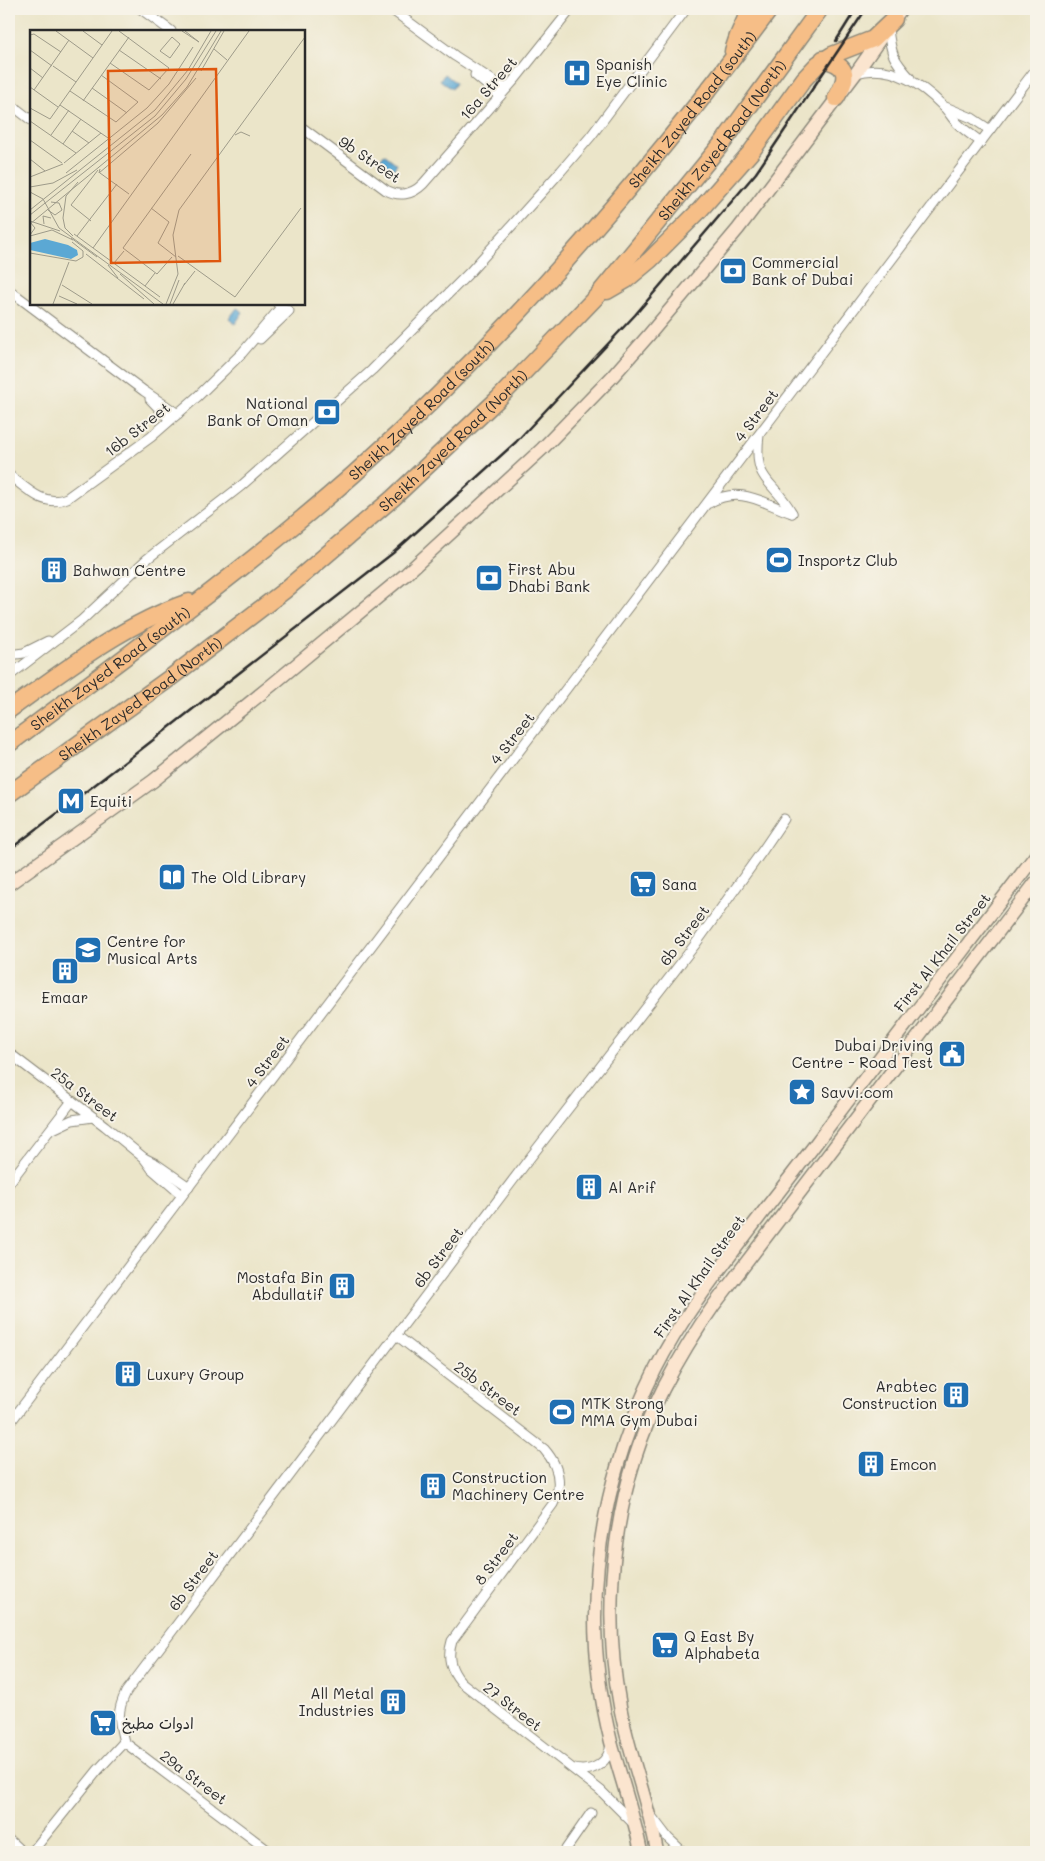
<svg xmlns="http://www.w3.org/2000/svg" width="1045" height="1861" font-family="Mali,'Playpen Sans Arabic',sans-serif">
<style>
.water{fill:#5ba8d4;stroke:#436a80}
.lines{fill:none;stroke-linecap:round;stroke-linejoin:round}
.street-casing{stroke:#8b887a;stroke-width:11}
.secondary-casing{stroke:#8b887a;stroke-width:15}
.highway-casing{stroke:#8b887a;stroke-width:19}
.street{stroke:#fff;stroke-width:9}
.secondary{stroke:#fbe5cf;stroke-width:12}
.highway{stroke:#f6be87;stroke-width:16}
.rail{stroke:#2b2b2b;stroke-width:2.5}
.labels{text-anchor:middle;dominant-baseline:central;stroke-width:4;stroke-linejoin:round;paint-order:stroke}
.poi-label{font-size:15px;fill:#2b2b2b;stroke:#f7f3e8;text-anchor:start}
.street-label{font-size:15px;fill:#2b2b2b;stroke:#f7f3e8}
.inset-road{fill:none;stroke:#9e9b8a;stroke-width:1}
.view{fill:#df570e;fill-opacity:0.15;stroke:#df570e;stroke-width:2.5}
.inset-edge{fill:none;stroke:#2b2b2b;stroke-width:2.5}
</style>
<rect width="100%" height="100%" fill="#f7f3e8"/>
<filter id="ink" filterUnits="userSpaceOnUse"><feTurbulence type="fractalNoise" baseFrequency=".02" numOctaves="2"/><feDisplacementMap in="SourceGraphic" scale="10" xChannelSelector="R" yChannelSelector="G"/><feConvolveMatrix kernelMatrix="1 2 1 2 8 2 1 2 1" color-interpolation-filters="sRGB"/></filter>
<filter id="wash" filterUnits="userSpaceOnUse"><feTurbulence type="fractalNoise" baseFrequency=".0096" numOctaves="4" result="noise"/><feDisplacementMap in="SourceGraphic" scale="20" xChannelSelector="R" yChannelSelector="G"/><feGaussianBlur stdDeviation="1.12" result="paint"/><feColorMatrix in="noise" values="0 0 0 0 0 0 0 0 0 0 0 0 0 0 0 0 0 1.4 0 .05"/><feComposite in="paint" operator="in"/></filter>
<g filter="url(#wash)">
<rect width="100%" height="100%" fill="#ebe5c9"/>
<g class="water">
<polygon points="445,74 456,83 452,89 440,80"/>
<polygon points="384,154 397,164 393,170 380,160"/>
<polygon points="237,308 243,312 235,324 229,319"/>
</g>
</g>
<g filter="url(#ink)">
<g class="lines">
<g class="street-casing">
<g id="street">
<polyline points="141,9 171,31"/>
<polyline points="391,9 455,56 506,89"/>
<path d="M888 29C891 54 893 59 910 78"/>
<path d="M856 73C889 63 919 82 942 105 948 110 951 117 957 123 964 130 973 136 981 142"/>
<polyline points="475,75 500,96"/>
<polyline points="9,103 31,120"/>
<polyline points="943,106 972,118 990,130"/>
<path d="M304 129 386 190C399 197 412 195 423 184L516 78 571 9"/>
<polyline points="9,290 144,391 178,414"/>
<polyline points="260,339 289,311 278,304"/>
<polyline points="150,399 170,420"/>
<path d="M759 435C753 484 772 477 792 513"/>
<path d="M9 475C26 488 44 508 67 498L151 437 198 396 242 353 282 306"/>
<path d="M709 503C741 485 762 503 792 513"/>
<polyline points="9,655 24,653 48,641"/>
<polyline points="9,676 82,620 147,559 241,486 372,370 470,272 561,171 591,136 686,9"/>
<polyline points="9,1053 105,1126 144,1158 152,1169 182,1195"/>
<polyline points="51,1130 72,1120 93,1117"/>
<polyline points="144,1158 156,1164 189,1187"/>
<polyline points="9,1183 72,1101"/>
<path d="M396 1335 544 1449C559 1466 563 1484 553 1504L452 1641C447 1657 450 1669 461 1682L600 1790 633 1823"/>
<path d="M9 1424C352 973 694 521 1036 69"/>
<path d="M574 1769C592 1773 609 1763 611 1744"/>
<polyline points="652,1817 668,1838 683,1852"/>
<polyline points="9,1840 22,1852"/>
<polyline points="32,1852 98,1770 124,1742"/>
<path d="M270 1852 124 1742C119 1721 116 1713 126 1692L526 1163 694 946 763 850 784 819"/>
<polyline points="564,1852 591,1813"/>
</g>
</g>
<g class="secondary-casing">
<g id="secondary">
<polyline points="9,884 153,781 273,684 406,574 542,449 612,377 648,336 738,229 856,73 901,9"/>
<path d="M641 1852C634 1815 621 1779 611 1742 601 1702 595 1659 595 1617 596 1513 627 1407 684 1320 723 1261 771 1203 814 1146 887 1048 962 952 1036 855"/>
<path d="M657 1852C649 1802 629 1756 620 1706 600 1601 615 1484 663 1389 678 1360 695 1332 714 1305L1036 882"/>
</g>
</g>
<g class="highway-casing">
<g id="highway">
<polyline points="733,51 738,36 750,9"/>
<path d="M823 59C850 66 848 77 836 98"/>
<polyline points="607,291 626,280 650,260 699,211 751,152 804,79 818,64 832,55 873,39 894,19"/>
<path d="M9 710C63 671 125 623 189 602"/>
<path id="s1" d="M9 744C126 656 244 571 354 474 510 335 646 176 770 9"/>
<path id="s2" d="M9 794 170 678 284 591 393 498 498 399 598 295 724 141 820 9"/>
</g>
</g>
<use href="#street" class="street"/>
<use href="#secondary" class="secondary"/>
<use href="#highway" class="highway"/>
<g class="rail">
<polyline points="836,41 856,9"/>
<polyline points="9,850 130,758 393,553 516,442 635,315 756,173 866,9"/>
</g>
</g>
</g>
<defs>
<g id="hospital-square" transform="scale(1.4375)"><rect x="-9" y="-9" width="18" height="18" rx="4" fill="#1f6fb2" stroke="#f7f3e8"/><path d="M-5-5h3v3.5h4V-5h3V5h-3V1.5h-4V5h-3Z" fill="#fff"/></g>
<g id="bank-square" transform="scale(1.4375)"><rect x="-9" y="-9" width="18" height="18" rx="4" fill="#1f6fb2" stroke="#f7f3e8"/><path d="M-6-4H6V4H-6ZM0-2.3a2.3 2.3 0 1 0 0 4.6a2.3 2.3 0 1 0 0-4.6Z" fill="#fff"/></g>
<g id="stadium-square" transform="scale(1.4375)"><rect x="-9" y="-9" width="18" height="18" rx="4" fill="#1f6fb2" stroke="#f7f3e8"/><path d="M0-5a6.5 5 0 1 0 0 10a6.5 5 0 1 0 0-10ZM-3.5-1.8h7v3.6h-7Z" fill="#fff"/></g>
<g id="building-square" transform="scale(1.4375)"><rect x="-9" y="-9" width="18" height="18" rx="4" fill="#1f6fb2" stroke="#f7f3e8"/><path d="M-4-6H4V6H1V3H-1V6H-4ZM-2.5-4.3h1.7v1.8h-1.7ZM.8-4.3h1.7v1.8H.8ZM-2.5-1h1.7V.8h-1.7ZM.8-1h1.7V.8H.8Z" fill="#fff"/></g>
<g id="metro-square" transform="scale(1.4375)"><rect x="-9" y="-9" width="18" height="18" rx="4" fill="#1f6fb2" stroke="#f7f3e8"/><path d="M-5.5 5V-5H-3L0 0L3-5H5.5V5H3V-.5L0 4L-3-.5V5Z" fill="#fff"/></g>
<g id="library-square" transform="scale(1.4375)"><rect x="-9" y="-9" width="18" height="18" rx="4" fill="#1f6fb2" stroke="#f7f3e8"/><path d="M-6-4Q-3-5.5-.7-3.5V5Q-3 3-6 4ZM6-4Q3-5.5 .7-3.5V5Q3 3 6 4Z" fill="#fff"/></g>
<g id="supermarket-square" transform="scale(1.4375)"><rect x="-9" y="-9" width="18" height="18" rx="4" fill="#1f6fb2" stroke="#f7f3e8"/><path d="M-6-5.5h2.5l.6 2H6L4.5 2H-2.5L-4.4-4H-6ZM-1.5 3.2a1.3 1.3 0 1 0 .1 0ZM3 3.2a1.3 1.3 0 1 0 .1 0Z" fill="#fff"/></g>
<g id="school-square" transform="scale(1.4375)"><rect x="-9" y="-9" width="18" height="18" rx="4" fill="#1f6fb2" stroke="#f7f3e8"/><path d="M0-5L7-2L0 1L-7-2ZM-4 1L0 2.5L4 1V4Q0 6-4 4Z" fill="#fff"/></g>
<g id="civic-square" transform="scale(1.4375)"><rect x="-9" y="-9" width="18" height="18" rx="4" fill="#1f6fb2" stroke="#f7f3e8"/><path d="M-.6-6.5H3V-4.5H.6V-3L4-1V1h2V6H-6V1h2V-1L-.6-3ZM-1.2 2.5V6h2.4V2.5Z" fill="#fff"/></g>
<g id="sight-square" transform="scale(1.4375)"><rect x="-9" y="-9" width="18" height="18" rx="4" fill="#1f6fb2" stroke="#f7f3e8"/><path d="M0-6L1.8-2.2L6-1.7L2.9 1.2L3.7 5.4L0 3.3L-3.7 5.4L-2.9 1.2L-6-1.7L-1.8-2.2Z" fill="#fff"/></g>
</defs>
<g fill-rule="evenodd">
<use href="#hospital-square" x="577" y="73"/>
<use href="#bank-square" x="733" y="271"/>
<use href="#bank-square" x="327" y="412"/>
<use href="#stadium-square" x="779" y="560"/>
<use href="#building-square" x="54" y="570"/>
<use href="#bank-square" x="489" y="578"/>
<use href="#metro-square" x="71" y="801"/>
<use href="#library-square" x="172" y="877"/>
<use href="#supermarket-square" x="643" y="884"/>
<use href="#school-square" x="88" y="950"/>
<use href="#building-square" x="65" y="971"/>
<use href="#civic-square" x="952" y="1054"/>
<use href="#sight-square" x="802" y="1092"/>
<use href="#building-square" x="589" y="1187"/>
<use href="#building-square" x="342" y="1286"/>
<use href="#building-square" x="128" y="1374"/>
<use href="#building-square" x="956" y="1395"/>
<use href="#stadium-square" x="562" y="1412"/>
<use href="#building-square" x="871" y="1464"/>
<use href="#building-square" x="433" y="1486"/>
<use href="#supermarket-square" x="665" y="1645"/>
<use href="#building-square" x="393" y="1702"/>
<use href="#supermarket-square" x="103" y="1723"/>
</g>
<g class="labels">
<g class="poi-label">
<text x="596" y="64">Spanish<tspan x="596" dy="17">Eye Clinic</tspan></text>
<text x="752" y="262">Commercial<tspan x="752" dy="17">Bank of Dubai</tspan></text>
<text x="308" y="403" text-anchor="end">National<tspan x="308" dy="17">Bank of Oman</tspan></text>
<text x="798" y="560">Insportz Club</text>
<text x="508" y="569">First Abu<tspan x="508" dy="17">Dhabi Bank</tspan></text>
<text x="73" y="570">Bahwan Centre</text>
<text x="90" y="801">Equiti</text>
<text x="191" y="877">The Old Library</text>
<text x="662" y="884">Sana</text>
<text x="107" y="941">Centre for<tspan x="107" dy="17">Musical Arts</tspan></text>
<text x="65" y="997" text-anchor="middle">Emaar</text>
<text x="933" y="1045" text-anchor="end">Dubai Driving<tspan x="933" dy="17">Centre - Road Test</tspan></text>
<text x="821" y="1092">Savvi.com</text>
<text x="608" y="1187">Al Arif</text>
<text x="323" y="1277" text-anchor="end">Mostafa Bin<tspan x="323" dy="17">Abdullatif</tspan></text>
<text x="147" y="1374">Luxury Group</text>
<text x="937" y="1386" text-anchor="end">Arabtec<tspan x="937" dy="17">Construction</tspan></text>
<text x="581" y="1403">MTK Strong<tspan x="581" dy="17">MMA Gym Dubai</tspan></text>
<text x="890" y="1464">Emcon</text>
<text x="452" y="1477">Construction<tspan x="452" dy="17">Machinery Centre</tspan></text>
<text x="684" y="1636">Q East By<tspan x="684" dy="17">Alphabeta</tspan></text>
<text x="374" y="1693" text-anchor="end">All Metal<tspan x="374" dy="17">Industries</tspan></text>
<text x="122" y="1723">ادوات مطبخ</text>
</g>
<g class="street-label">
<text transform="translate(488 88) rotate(-49)">16a Street</text>
<text stroke="none"><textPath href="#s1" startOffset="936">Sheikh Zayed Road (south)</textPath></text>
<text stroke="none"><textPath href="#s2" startOffset="972">Sheikh Zayed Road (North)</textPath></text>
<text transform="translate(370 159) rotate(34)">9b Street</text>
<text stroke="none"><textPath href="#s1" startOffset="531">Sheikh Zayed Road (south)</textPath></text>
<text transform="translate(756 415) rotate(-53)">4 Street</text>
<text transform="translate(137 429) rotate(-38)">16b Street</text>
<text stroke="none"><textPath href="#s2" startOffset="568">Sheikh Zayed Road (North)</textPath></text>
<text stroke="none"><textPath href="#s1" startOffset="126">Sheikh Zayed Road (south)</textPath></text>
<text stroke="none"><textPath href="#s2" startOffset="162">Sheikh Zayed Road (North)</textPath></text>
<text transform="translate(512 738) rotate(-52)">4 Street</text>
<text transform="translate(684 935) rotate(-53)">6b Street</text>
<text transform="translate(942 952) rotate(-52)">First Al Khail Street</text>
<text transform="translate(267 1061) rotate(-53)">4 Street</text>
<text transform="translate(85 1094) rotate(37)">25a Street</text>
<text transform="translate(438 1257) rotate(-53)">6b Street</text>
<text transform="translate(699 1276) rotate(-55)">First Al Khail Street</text>
<text transform="translate(488 1388) rotate(37)">25b Street</text>
<text transform="translate(496 1558) rotate(-53)">8 Street</text>
<text transform="translate(193 1580) rotate(-53)">6b Street</text>
<text transform="translate(513 1706) rotate(38)">27 Street</text>
<text transform="translate(194 1777) rotate(37)">29a Street</text>
</g>
</g>
<g transform="translate(30 30)">
<rect width="275" height="275" fill="#ebe5c9"/>
<path d="M15 209 38 215 47 220 48 225 41 229 0 220V213Z" fill="#5ba8d4"/>
<path class="inset-road" d="M26 1 63 28M53 1 72 15M152 1 169 12 155 1M0 5 4 4 31 22M142 7 150 14 140 28 130 21ZM184 19 197 30M0 20 22 36M89 20 131 49M80 33 119 60 139 38 89 1M23 36 46 52M0 38 13 48M171 41 194 1M0 57 28 77M62 58 97 83M4 60 39 10M40 61 86 92 108 72 71 45M53 71 99 7M30 75 81 110M0 78 20 89 82 1M0 91 46 123M42 101 59 113M21 105 39 80M205 105 211 102 220 106M0 110 32 133M33 114 51 89M0 129 15 141M34 133 71 103M70 139 69 143 128 93 166 48M36 143 117 78 139 54 163 17M70 143 99 164M0 147 33 134M0 157 23 153 47 140M0 162 13 169 29 198 133 274M121 178 139 192 128 213 146 227M0 180 125 80 158 40 181 1M18 180 25 185 32 180 29 173 21 172M0 185 125 86 156 49 186 1M0 191 30 201M61 191 41 175 68 140M0 192 5 198 0 205M0 194 132 85 157 57 191 1M14 194 13 186 21 188M44 204 130 267M0 206 22 200 43 210M43 206 35 198 33 188 36 166 48 152M47 206 87 154M41 208 67 227M63 218 219 1M0 223 46 231 53 227V221L42 212M56 224 114 269M148 226 205 267 271 178M142 227 127 244 93 218 161 124M84 233 94 221M78 235 88 248M90 244 124 274M32 255 62 274M154 255 165 241M115 256 125 243M29 266 47 274M23 274 39 232M136 274 148 244 143 205 149 180 275 7M140 274 149 250M143 274 155 253"/>
<path class="view" d="M186 39 190 231 81 233 78 41Z"/>
<rect width="275" height="275" class="inset-edge"/>
</g>
<rect width="1045" height="1861" fill="none" stroke="#f7f3e8" stroke-width="30"/>
</svg>
